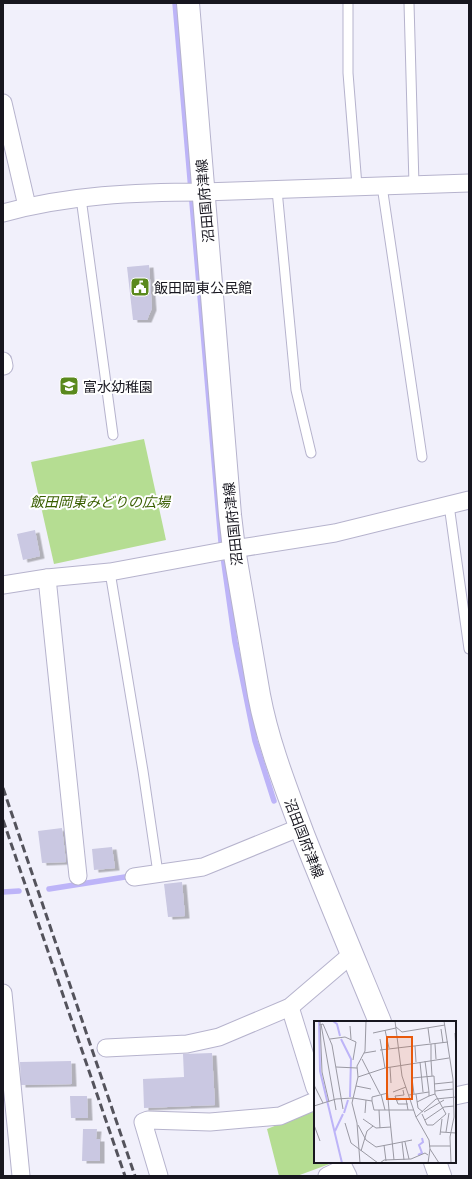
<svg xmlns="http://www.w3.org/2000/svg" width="472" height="1179" font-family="Georgia,'Noto Sans JP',serif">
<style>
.green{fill:#b5dd92}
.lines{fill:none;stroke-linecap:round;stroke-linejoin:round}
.stream{stroke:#bdb4f8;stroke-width:5.5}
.building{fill:#cac8e2;filter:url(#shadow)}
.lane-casing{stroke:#b6b3cd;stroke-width:11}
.street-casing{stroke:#b6b3cd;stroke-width:19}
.secondary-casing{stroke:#b6b3cd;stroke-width:24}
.lane{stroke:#fff;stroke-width:9}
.street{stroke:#fff;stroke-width:17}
.secondary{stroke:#fff;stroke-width:22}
.rail{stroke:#54535c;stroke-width:3;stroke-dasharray:8 4;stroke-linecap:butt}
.labels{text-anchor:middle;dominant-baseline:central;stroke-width:4;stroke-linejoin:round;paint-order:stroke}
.street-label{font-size:14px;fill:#17161f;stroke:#fff}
.poi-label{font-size:14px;fill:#17161f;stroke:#fff;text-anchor:start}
.park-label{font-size:14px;font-style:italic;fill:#3a5f01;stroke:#fff}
.inset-river{fill:none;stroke:#bdb4f8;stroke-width:2}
.inset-road{fill:none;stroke:#9a99a3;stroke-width:1}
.view{fill:#e8590c;fill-opacity:0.15;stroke:#e8590c;stroke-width:2}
.inset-edge{fill:none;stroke:#17161f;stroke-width:2}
</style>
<defs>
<filter id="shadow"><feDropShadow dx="4.5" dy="2.5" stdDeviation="0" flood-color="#0004"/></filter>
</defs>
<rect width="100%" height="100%" fill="#f1f0fb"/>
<g class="green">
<polygon points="144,439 166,540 54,564 31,462"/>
<polygon points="315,1110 315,1162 335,1162 297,1176 279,1176 267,1129"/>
</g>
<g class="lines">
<g class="stream">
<polyline points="175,3 221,542 235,642 255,741 274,801"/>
<polyline points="49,889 125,877"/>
<polyline points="3,892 19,891"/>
</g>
</g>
<g class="building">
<polygon points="149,265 152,308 147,320 133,320 127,267"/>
<polygon points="35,530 40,556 23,560 17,534"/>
<polygon points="62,828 66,862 42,863 38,831"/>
<polygon points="112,847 115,868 94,870 92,849"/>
<polygon points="182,882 185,916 168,917 164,884"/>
<polygon points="212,1053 215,1105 144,1108 143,1079 184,1077 183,1054"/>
<polygon points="71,1061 72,1084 21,1085 20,1062"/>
<polygon points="70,1096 87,1096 88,1118 71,1118"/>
<polygon points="83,1129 97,1129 96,1139 100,1139 100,1161 82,1161"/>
</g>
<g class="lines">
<g class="lane-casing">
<g id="lane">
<polyline points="348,3 348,73 357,186"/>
<polyline points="409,3 414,185"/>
<polyline points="382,186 422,457"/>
<polyline points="277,190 296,390 311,453"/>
<polyline points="81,198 113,435"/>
<polyline points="449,505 469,649"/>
<polyline points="110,572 143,771 158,873"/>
</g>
</g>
<g class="street-casing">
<g id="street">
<polyline points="3,103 27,206"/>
<path d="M3 213C68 195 136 192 203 192L469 183"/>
<polyline points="3,361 4,366"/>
<polyline points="47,578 78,876"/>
<polyline points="3,585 47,578 110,572 234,549 335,533 469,500"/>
<polyline points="134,877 203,867 301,827"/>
<polyline points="3,993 21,1176"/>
<polyline points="290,1007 315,1088"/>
<polyline points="106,1048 187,1044 219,1037 290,1007 352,954"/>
<polyline points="455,1096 469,1093"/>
<polyline points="159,1176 143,1122 148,1120 210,1122 280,1116 315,1101"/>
<polyline points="327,1176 344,1168 348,1176"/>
</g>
</g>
<g class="secondary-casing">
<g id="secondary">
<path d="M188 3 230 515 234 549 259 695C268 743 286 788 303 834 328 897 354 959 380 1022"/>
<polyline points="435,1162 440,1176"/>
</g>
</g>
<use href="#lane" class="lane"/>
<use href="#street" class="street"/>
<use href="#secondary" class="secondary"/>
<g class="rail">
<polyline points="3,788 135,1176"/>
<polyline points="3,820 125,1176"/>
</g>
</g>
<defs>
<g id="civic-square" transform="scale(1)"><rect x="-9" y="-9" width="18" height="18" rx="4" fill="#5a891d" stroke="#fff"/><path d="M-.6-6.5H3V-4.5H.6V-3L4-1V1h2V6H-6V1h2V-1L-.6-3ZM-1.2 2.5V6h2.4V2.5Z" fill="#fff"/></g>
<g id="school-square" transform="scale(1)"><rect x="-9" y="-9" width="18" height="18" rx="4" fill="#5a891d" stroke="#fff"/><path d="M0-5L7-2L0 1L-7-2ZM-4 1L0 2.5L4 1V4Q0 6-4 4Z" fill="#fff"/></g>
</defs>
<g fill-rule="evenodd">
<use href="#civic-square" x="140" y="287"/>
<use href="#school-square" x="69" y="386"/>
</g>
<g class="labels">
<g class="street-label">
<text transform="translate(204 201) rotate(-95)">沼田国府津線</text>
<text transform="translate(232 524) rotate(-96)">沼田国府津線</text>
<text transform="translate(305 838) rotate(69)">沼田国府津線</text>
</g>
<g class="poi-label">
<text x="154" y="287">飯田岡東公民館</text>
<text x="83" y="386">富水幼稚園</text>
</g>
<g class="park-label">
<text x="100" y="501">飯田岡東みどりの広場</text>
</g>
</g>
<g transform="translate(314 1021)">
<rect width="142" height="142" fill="#f1f0fb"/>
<path class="inset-river" d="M5 0 6 50 28 142M19 0 23 3 26 15M27 18 37 38 36 76M30 92 34 79M21 110 29 93M104 134 108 132 105 124 109 121 108 117"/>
<path class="inset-road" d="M6 0 8 51 15 81M81 0 88 55 102 96 115 119 116 128 125 142M130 0 139 58 140 96 136 116 137 142M7 3 22 89M5 4 9 3 18 24 29 88M36 5 37 18M82 6 88 11 131 4M114 7 116 22M127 8 129 22M71 9 75 27M59 12 82 7M141 12 142 29M16 18 31 16 42 21 39 39M66 18 71 47M117 23V39M121 23 122 38M101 25 102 41M66 29 134 21M50 32 62 30M48 38 66 73M117 39 118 55M111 40 115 71M106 41 109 71M22 46 43 47M76 46 77 62M44 56 71 47 135 37M120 63 139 61M0 64 9 82M42 65 57 68M73 66 75 89M89 69 90 74 81 75 84 83H94M121 70 139 68M79 71 92 66M67 73 71 89M100 73 98 57 120 55 121 73M102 73 104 87 109 91M95 74 115 71V75L121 73 132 93 119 104H113L108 93M82 79 92 78 94 89M58 80V76L74 72M103 81 115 75M0 85 22 78 39 77 58 80 60 89H100M65 89 66 107M75 89 80 139M110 91 130 79M51 92 52 79M102 96 122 78 142 76M49 98 62 107 77 106M111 99 130 86 140 85M31 102 37 122 64 142M0 104 6 120M44 104 52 119 62 126 78 123M127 111 142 112M132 111 135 92M126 114 128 98M88 121 90 139M91 121 95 138M78 123 98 119M70 124 72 140M115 125H136M47 130 53 110 59 105M46 142 43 102 38 82 44 56 43 45 51 30 52 0M66 142 70 139 97 138 111 132 114 134M114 142 116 128"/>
<path class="view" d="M73 16H98V78H73Z"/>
<rect width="142" height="142" class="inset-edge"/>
</g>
<rect width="472" height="1179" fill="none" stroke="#17161f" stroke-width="8"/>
</svg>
